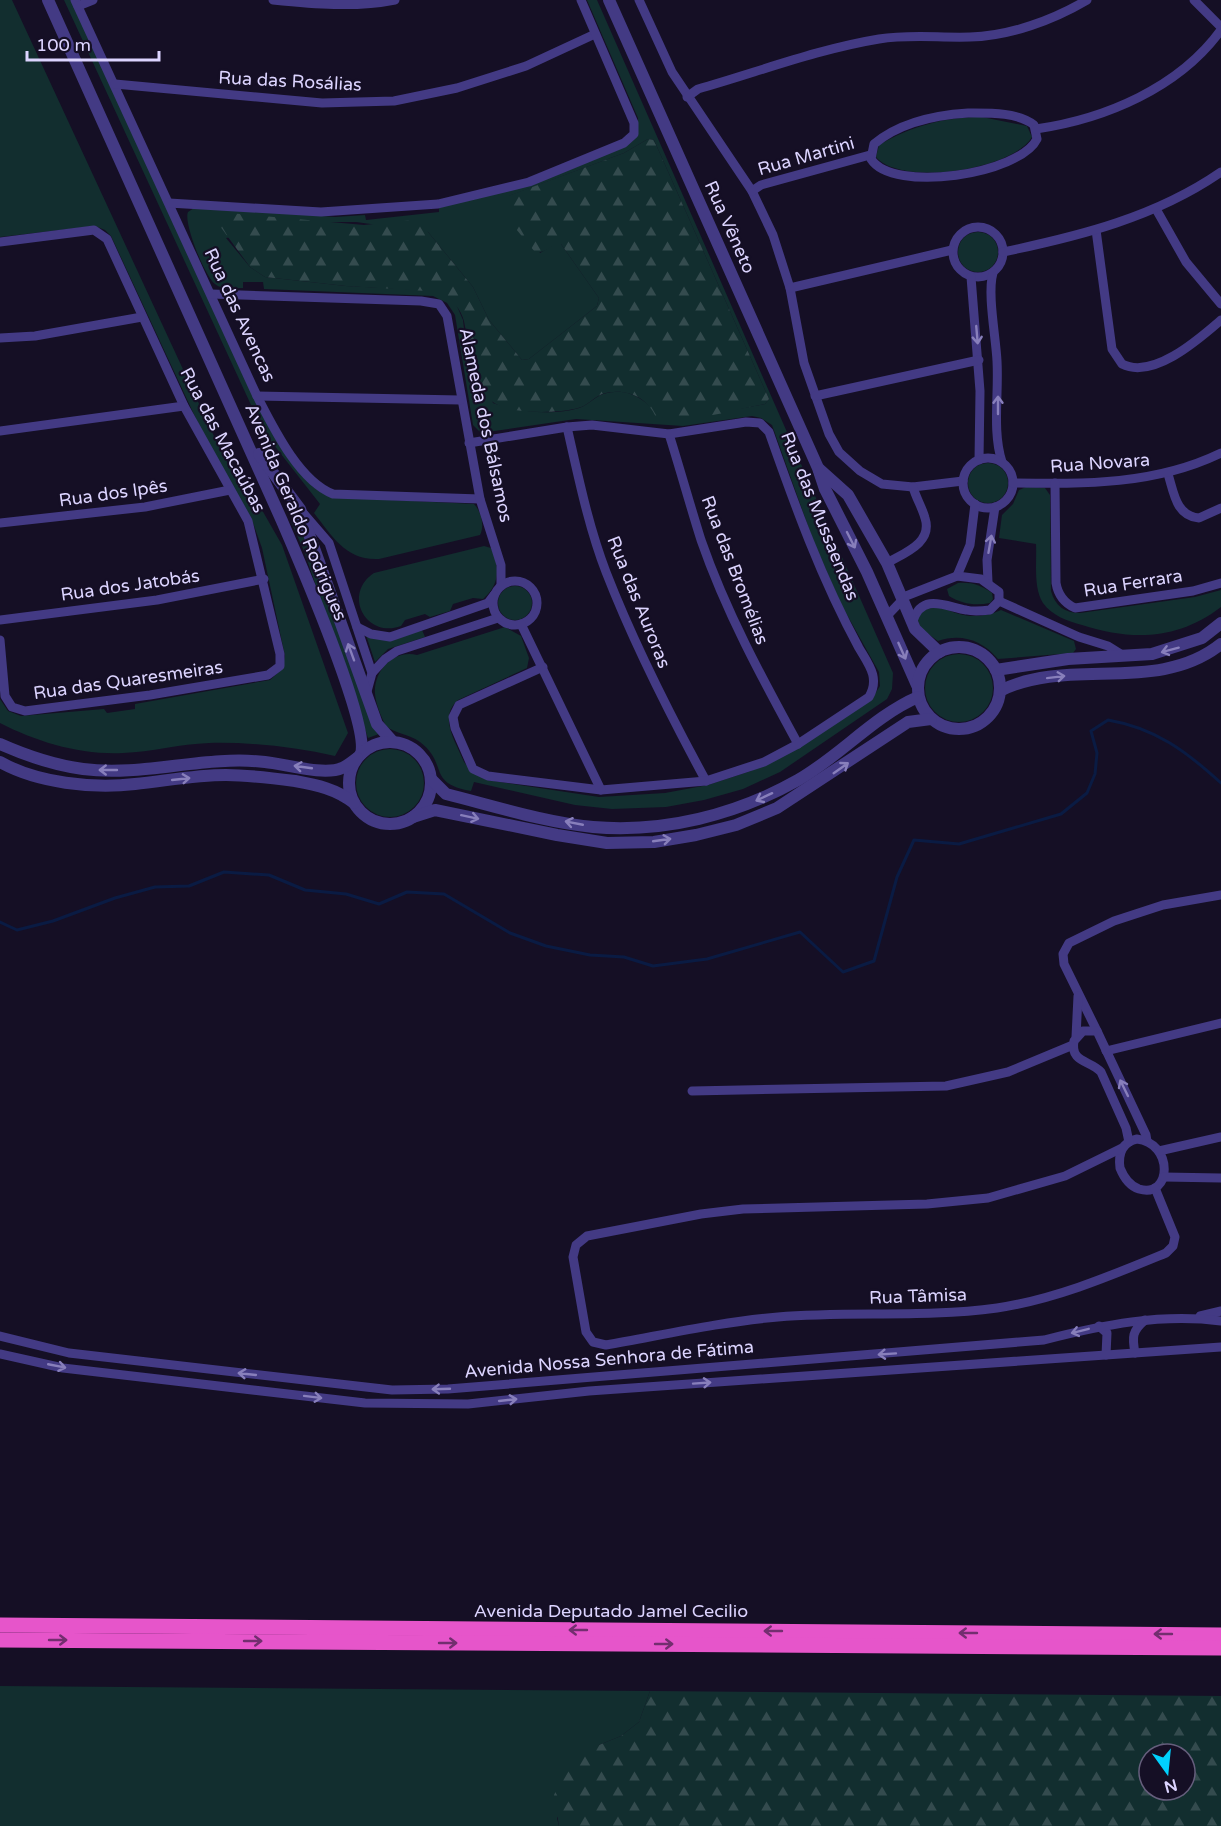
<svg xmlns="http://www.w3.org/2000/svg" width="1221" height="1826" font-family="'Varela Round',sans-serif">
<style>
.green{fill:#122e2f;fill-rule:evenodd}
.forest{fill:url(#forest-firs);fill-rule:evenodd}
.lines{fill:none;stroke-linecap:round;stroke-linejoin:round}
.stream{stroke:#0a1b43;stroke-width:3}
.minor{stroke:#433a84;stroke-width:9}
.tertiary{stroke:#433a84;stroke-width:12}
.trunk{stroke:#e655ca;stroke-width:15}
.oneway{stroke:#887fbb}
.oneway2{stroke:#732e6f}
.labels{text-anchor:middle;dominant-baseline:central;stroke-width:4.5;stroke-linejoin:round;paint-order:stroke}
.street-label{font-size:18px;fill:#dcd4ff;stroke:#150f25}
</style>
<defs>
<pattern id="forest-firs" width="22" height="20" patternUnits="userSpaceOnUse" patternTransform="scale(1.5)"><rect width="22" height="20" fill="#122e2f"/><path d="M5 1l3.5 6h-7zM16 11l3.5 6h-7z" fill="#344b4e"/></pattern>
</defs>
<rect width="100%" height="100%" fill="#150f25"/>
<g class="green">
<path d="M0 0H12L219 447 235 475 262 510 282 545 348 733 335 756C294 747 252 742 209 743 180 744 151 752 123 753 80 755 37 742 0 723V699L8 711 21 716 104 709 107 713 135 709V704L270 680 282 669 285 656 262 548 253 523 205 438 111 236 105 230 95 226 0 237Z"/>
<path d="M64 0H71L270 429 313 487 330 497 474 504C481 511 485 526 480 535L379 559C346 561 332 536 314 513L320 504 263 431Z"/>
<path d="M587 0H597L893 673 892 689 887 699 780 772 743 789 704 800 666 807 612 809 575 805 474 782 471 791C426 783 449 764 420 742 409 734 396 734 386 726 381 717 376 704 375 694 373 670 395 649 417 655L505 627 521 636 529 658 527 668 458 700C438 717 456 742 464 762L468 767 487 780 599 797 665 793 708 785 751 771 871 700 880 686 879 672 841 604 813 540 772 425 761 418 752 416 683 426 576 419 481 433 473 425 455 315 447 303 433 296 264 289 263 282H243V288C234 288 222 290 215 284 205 277 183 222 188 212L197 206 335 217 365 215 366 220 439 212V207L527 185 638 132V118ZM648 139 654 140 769 399 765 404 700 416 663 418C644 401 632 386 603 394 595 397 588 405 579 408 553 416 518 412 493 403L465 338 463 320 456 304 443 291 346 286 265 277 250 267 226 238 333 222H356L428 232 473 287 489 320 522 360 529 359 597 306 599 298 561 244H555L540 253 509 196 624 153Z"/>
<path d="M982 117 1027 126 1032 137C1013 170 901 187 876 157L879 145C912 126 944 117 982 117Z"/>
<circle cx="978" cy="252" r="20"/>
<circle cx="988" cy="483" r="20"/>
<path d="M1026 487 1045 488 1050 495 1051 591C1055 606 1065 613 1080 613L1195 597 1221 590V607C1178 640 1132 641 1082 625 1068 621 1052 616 1043 603 1033 587 1037 562 1036 544L999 538 1002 515 1013 504 1019 490Z"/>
<polygon points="292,514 297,514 379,734 368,738 304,551 291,522"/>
<path d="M484 546 491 548C500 567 500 585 483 599L473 598 453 604 450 611 430 617 425 614 405 620 401 626C366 639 342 594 374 573Z"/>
<path d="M958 583C971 582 981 585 992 593L993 599 990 603C975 606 962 604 949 596L947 589Z"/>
<circle cx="515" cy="603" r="17"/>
<path d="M942 607C962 618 981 619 1001 610L1074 641 1076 649 1073 653 998 659C982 640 961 633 938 641L920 628 917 617 923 609Z"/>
<polygon points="422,630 425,637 388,649 375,662 366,635"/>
<circle cx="959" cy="688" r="34"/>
<circle cx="390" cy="783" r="34"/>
<polygon points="0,1686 650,1691 639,1722 621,1736 599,1745 557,1818 559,1826 0,1826"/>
</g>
<g class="forest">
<path d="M648 139 654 140 769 399 765 404C731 410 691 424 656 417 647 396 624 387 602 394 594 397 587 406 578 408 559 413 529 413 509 409 469 399 471 354 464 321 461 309 452 300 443 292L346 286 265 277 250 267 217 222 218 212 364 225 414 220 428 232 473 287 489 320 522 360 529 359 597 306 599 298 561 244C551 244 545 254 535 252L507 218 501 203 508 196 624 153Z"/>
<path d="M650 1691 1221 1696V1826H559L554 1795 564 1775 579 1758 599 1745 621 1736 639 1722ZM1149 1754H1185V1790H1149Z"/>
</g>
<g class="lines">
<path class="stream" d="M0 922 17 930 53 921 115 898 155 887 189 886 224 872 269 875 305 890 346 894 379 904 407 892 444 894 510 933 546 946 590 955 624 957 653 966 707 959 800 932 843 972 874 961 897 877 914 840 959 844 1061 814 1087 793 1095 774 1097 753 1091 731 1108 720C1155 728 1186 751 1221 783"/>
<g class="minor">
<path d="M75 0 257 396C273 427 299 481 333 494L480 499"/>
<path d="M273 0C313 4 355 8 395 0"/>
<polyline points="639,0 672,72 752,191 773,235 790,288 804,363 829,434 839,452 860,471 882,484 913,487 963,481"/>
<polyline points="1194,0 1221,27"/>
<polyline points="78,6 93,0"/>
<polyline points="115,84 322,103 394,101 457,88 526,66 595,34"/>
<path d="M687 97 698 89C758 72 818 49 879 39 910 34 939 38 970 37 1010 36 1053 20 1087 0"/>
<path d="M968 113C988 113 1018 112 1034 125L1037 139C1020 174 893 194 871 159L874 144C899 123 936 115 968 113Z"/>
<path d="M1036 129C1105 119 1179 88 1221 30"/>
<polyline points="752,191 761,185 870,155"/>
<polyline points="169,203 321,212 438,204 529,182 624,143 634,134 634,123 581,0"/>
<polyline points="1156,209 1186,262 1221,304"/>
<circle cx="978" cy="252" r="25"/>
<path d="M1096 230 1112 349 1122 364C1153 380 1199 339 1221 320"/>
<polyline points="0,242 94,230 107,239 184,406 248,521 280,654 280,666 268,675 150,695 25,711 12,707 5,696 0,640"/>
<path d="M1003 252C1080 236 1156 217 1221 172"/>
<path d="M993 273C987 293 996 338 997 361 999 394 992 431 1002 462"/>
<polyline points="971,277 980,391 979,460"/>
<polyline points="790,288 952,250"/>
<polyline points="211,294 421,301 439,304 447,316 480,499 501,565 501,585"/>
<polyline points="0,338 35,336 142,317"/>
<polyline points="257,396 460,400"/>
<polyline points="815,396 979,360"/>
<path d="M567 427C578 475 588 525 606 572 634 644 669 713 706 781"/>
<polyline points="0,431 184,406"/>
<path d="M669 434C680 469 690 505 701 540 726 612 762 678 798 744"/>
<path d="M469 443 567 427 592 425 669 434 746 422 760 423 769 432C795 506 821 578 859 648 869 665 880 678 869 697L798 744 764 762 706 781 601 790 488 776 473 769 455 728 453 717 459 705 543 667"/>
<circle cx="988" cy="483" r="25"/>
<path d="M1168 474C1174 493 1176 516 1199 518L1221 508"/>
<path d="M1013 483C1085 484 1155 485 1221 453"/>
<path d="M1055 483 1056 583C1058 595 1064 603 1075 608L1193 591 1221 583"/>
<polyline points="304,514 329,543 372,673 366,695"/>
<polyline points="0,523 145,507 230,490"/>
<path d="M887 563C904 553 933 543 925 518 922 507 916 498 913 487"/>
<polyline points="957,576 970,545 975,504"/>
<circle cx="515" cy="603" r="22"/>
<polyline points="988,582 987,560 995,507"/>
<polyline points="999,601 1079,637 1108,646 1124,656"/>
<path d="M886 617 906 596 957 576 981 579 999 592V601L990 610C982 611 974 612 966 610 947 607 922 592 913 621"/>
<polyline points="0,620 157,600 264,579"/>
<polyline points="521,624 601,790"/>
<polyline points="357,627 371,634 390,637 488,603 494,595"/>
<polyline points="372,673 385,659 397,651 498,618"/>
<polyline points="1097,1031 1064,964 1063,954 1069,943 1114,921 1163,905 1221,895"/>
<polyline points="1076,1037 1078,996"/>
<polyline points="1106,1051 1221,1023"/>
<polyline points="692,1091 946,1086 1008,1072 1073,1045"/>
<path d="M1137 1139C1174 1143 1172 1199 1139 1189 1130 1186 1124 1178 1120 1168 1118 1154 1122 1142 1137 1139Z"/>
<path d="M1129 1142 1126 1128 1101 1072C1090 1060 1070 1063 1074 1041L1083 1031H1097L1146 1135 1147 1141"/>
<path d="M1122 1148 1065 1176 988 1198 927 1204 743 1209 701 1214 587 1236 576 1245 573 1257 586 1332 593 1342 606 1345C663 1335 720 1322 778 1317 851 1311 924 1318 997 1308 1056 1299 1110 1276 1166 1253L1173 1246 1175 1237 1155 1188"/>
<polyline points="1159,1151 1221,1137"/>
<polyline points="1164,1177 1221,1178"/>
<polyline points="1200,1316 1221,1311"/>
<polyline points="1099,1326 1107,1333 1106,1355"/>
<path d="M0 1336 69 1353 392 1390 448 1389 1044 1340C1102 1325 1161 1313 1221 1321"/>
<path d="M1135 1353C1132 1337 1132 1331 1145 1320"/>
<polyline points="0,1354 63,1368 365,1403 468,1404 589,1391 1221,1347"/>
</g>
<g class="tertiary">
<path d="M48 0 282 521C298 558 370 724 361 754"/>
<polyline points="609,0 818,468 825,489 867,572 917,685"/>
<polyline points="259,454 300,509 377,724 393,742"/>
<polyline points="819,469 848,495 887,563 915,629 939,652"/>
<circle cx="959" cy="688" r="41"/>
<polyline points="996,670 1068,659 1152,654 1202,638 1221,623"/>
<path d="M1000 691C1068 656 1158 695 1221 644"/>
<circle cx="390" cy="783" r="41"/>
<path d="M0 744C27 756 53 765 83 769 143 777 204 755 265 762 285 764 324 776 342 768 347 766 353 761 357 758"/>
<path d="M0 762C37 783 93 789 135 784 165 781 195 775 226 775 249 775 272 778 295 781 317 785 336 789 354 803"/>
<path d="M431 779 446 794C494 806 543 822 593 827 664 833 736 815 798 780 840 756 874 716 918 697"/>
<polyline points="413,817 435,810 557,835 607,843 654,842 696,835 736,825 777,808 908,722 931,719"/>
</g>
<g class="trunk">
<polyline points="0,1625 1221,1635"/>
<polyline points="0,1640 1221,1648"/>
</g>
</g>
<defs><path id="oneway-shaft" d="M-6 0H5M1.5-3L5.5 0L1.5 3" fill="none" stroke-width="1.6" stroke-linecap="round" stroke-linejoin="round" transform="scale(1.5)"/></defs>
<g class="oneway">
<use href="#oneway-shaft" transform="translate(977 335) rotate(85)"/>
<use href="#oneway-shaft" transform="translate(998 405) rotate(-90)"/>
<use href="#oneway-shaft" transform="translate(851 540) rotate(63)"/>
<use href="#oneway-shaft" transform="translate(990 544) rotate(-80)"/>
<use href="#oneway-shaft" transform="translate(1170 650) rotate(165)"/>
<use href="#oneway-shaft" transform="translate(902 651) rotate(66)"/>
<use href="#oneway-shaft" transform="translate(351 652) rotate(-110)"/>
<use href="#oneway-shaft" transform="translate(1056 677) rotate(-7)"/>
<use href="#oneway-shaft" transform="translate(303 767) rotate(-172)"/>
<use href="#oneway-shaft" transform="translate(841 768) rotate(-35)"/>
<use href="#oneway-shaft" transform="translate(108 770) rotate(-180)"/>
<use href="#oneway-shaft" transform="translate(181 779) rotate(-6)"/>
<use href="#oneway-shaft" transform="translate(764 797) rotate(155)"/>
<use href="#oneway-shaft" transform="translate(470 817) rotate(12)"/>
<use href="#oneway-shaft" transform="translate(574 823) rotate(-169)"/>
<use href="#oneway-shaft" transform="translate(662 840) rotate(-8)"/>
<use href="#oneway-shaft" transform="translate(1124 1088) rotate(-116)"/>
<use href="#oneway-shaft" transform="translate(1080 1331) rotate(166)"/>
<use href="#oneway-shaft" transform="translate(887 1354) rotate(176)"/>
<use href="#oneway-shaft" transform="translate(57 1366) rotate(11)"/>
<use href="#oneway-shaft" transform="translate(247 1374) rotate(-174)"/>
<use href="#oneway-shaft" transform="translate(702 1383) rotate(-4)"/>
<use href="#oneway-shaft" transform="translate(441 1389) rotate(178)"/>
<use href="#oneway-shaft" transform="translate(313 1397) rotate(7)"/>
<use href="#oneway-shaft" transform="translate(508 1400) rotate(-6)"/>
</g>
<g class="oneway2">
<use href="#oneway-shaft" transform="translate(578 1630) rotate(-180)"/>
<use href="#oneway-shaft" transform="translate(773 1631) rotate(-180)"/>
<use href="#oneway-shaft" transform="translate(968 1633) rotate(-180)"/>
<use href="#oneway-shaft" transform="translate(1163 1634) rotate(-180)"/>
<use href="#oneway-shaft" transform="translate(58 1640)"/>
<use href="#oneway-shaft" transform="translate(253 1641)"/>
<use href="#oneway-shaft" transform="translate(448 1643)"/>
<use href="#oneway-shaft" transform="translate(664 1644)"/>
</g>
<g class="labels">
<g class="street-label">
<text transform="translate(290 81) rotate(3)">Rua das Rosálias</text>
<text transform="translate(806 156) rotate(-16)">Rua Martini</text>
<text transform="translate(730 227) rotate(66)">Rua Vêneto</text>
<text transform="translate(240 315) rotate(65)">Rua das Avencas</text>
<text transform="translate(486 425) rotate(78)">Alameda dos Bálsamos</text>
<text transform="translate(223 440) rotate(62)">Rua das Macaúbas</text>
<text transform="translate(1100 463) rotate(-4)">Rua Novara</text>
<text transform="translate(113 493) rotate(-8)">Rua dos Ipês</text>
<text transform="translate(296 512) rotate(67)">Avenida Geraldo Rodrigues</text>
<text transform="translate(820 516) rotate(68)">Rua das Mussaendas</text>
<text transform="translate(735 570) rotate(69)">Rua das Bromélias</text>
<text transform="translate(1133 583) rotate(-9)">Rua Ferrara</text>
<text transform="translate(130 585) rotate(-8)">Rua dos Jatobás</text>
<text transform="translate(639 602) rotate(68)">Rua das Auroras</text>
<text transform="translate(128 680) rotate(-8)">Rua das Quaresmeiras</text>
<text transform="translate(918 1296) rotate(-2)">Rua Tâmisa</text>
<text transform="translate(609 1359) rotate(-5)">Avenida Nossa Senhora de Fátima</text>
<text x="611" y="1611">Avenida Deputado Jamel Cecilio</text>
</g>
</g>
<g transform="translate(1167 1772) rotate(165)"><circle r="28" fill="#150f25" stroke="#655e7c" stroke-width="1.5"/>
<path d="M0-4.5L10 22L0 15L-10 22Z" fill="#01d1fd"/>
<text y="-9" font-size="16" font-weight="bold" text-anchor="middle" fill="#dcd4ff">N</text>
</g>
<path d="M27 51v9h132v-9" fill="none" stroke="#dcd4ff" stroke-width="3"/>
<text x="36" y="51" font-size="18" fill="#dcd4ff" stroke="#150f25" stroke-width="4.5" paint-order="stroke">100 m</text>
</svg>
